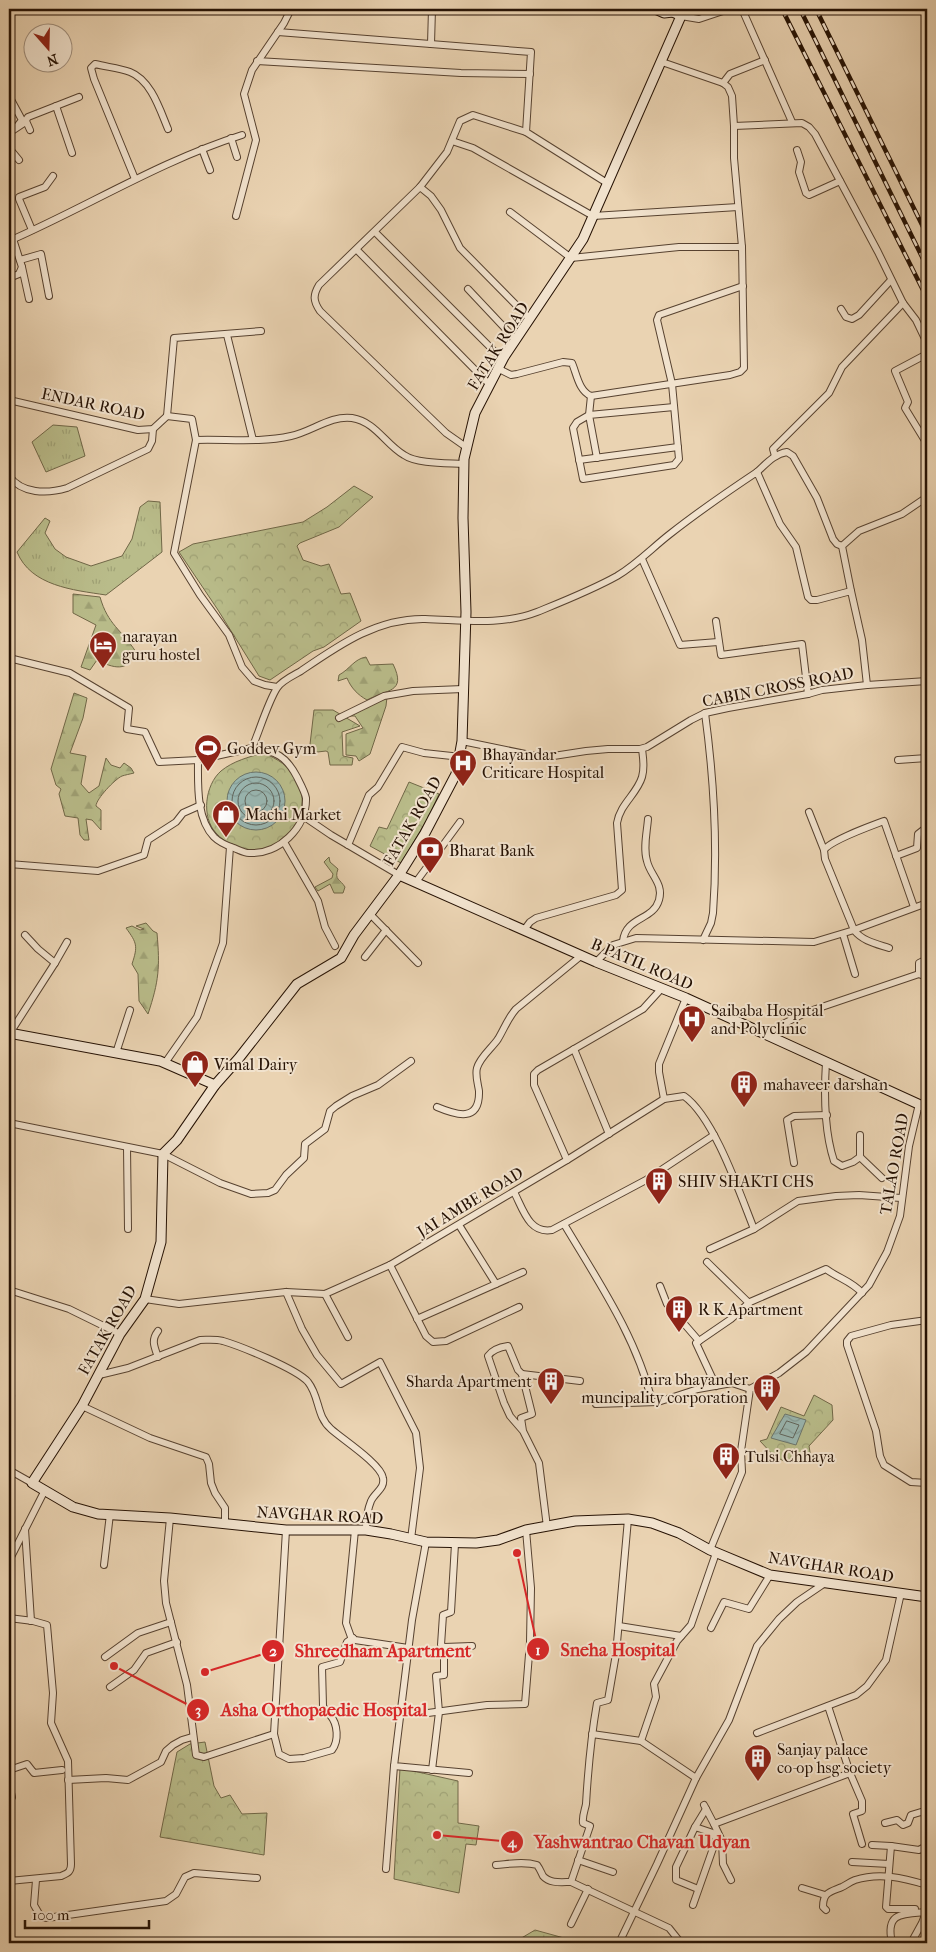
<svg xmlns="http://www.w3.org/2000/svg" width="936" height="1952" font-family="'IM FELL French Canon',serif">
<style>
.grass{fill:url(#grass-tufts);stroke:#706747}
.forest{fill:url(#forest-firs);stroke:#706747}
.wetland{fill:url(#wetland-marsh);stroke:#706747}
.park{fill:url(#park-crowns);stroke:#706747}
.water{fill:url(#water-waves);stroke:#6b756c}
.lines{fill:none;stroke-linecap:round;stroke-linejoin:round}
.shore{stroke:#60645b;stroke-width:1}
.street-casing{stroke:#574230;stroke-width:8}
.secondary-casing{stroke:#261204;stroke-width:11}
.street{stroke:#f1e2cd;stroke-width:6}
.secondary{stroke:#f1e2cd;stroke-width:9}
.rail-casing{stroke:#261204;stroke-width:4.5}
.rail{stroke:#f1e2cd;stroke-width:2.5;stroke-dasharray:8;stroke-linecap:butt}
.labels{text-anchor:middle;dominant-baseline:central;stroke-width:4;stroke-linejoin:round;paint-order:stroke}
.street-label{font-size:16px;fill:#261204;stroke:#f1e2cd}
.poi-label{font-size:16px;fill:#261204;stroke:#f1e2cd;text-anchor:start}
.leader{fill:none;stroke:#d62828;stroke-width:2}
.callout-dot{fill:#d62828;stroke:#f1e2cd;stroke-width:2}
.mark-label{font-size:15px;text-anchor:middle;font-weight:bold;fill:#fff}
.callout-label{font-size:18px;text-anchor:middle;font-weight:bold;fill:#d62828;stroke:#f1e2cd;stroke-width:4;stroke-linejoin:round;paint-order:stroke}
</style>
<defs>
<pattern id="grass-tufts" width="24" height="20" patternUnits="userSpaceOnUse" patternTransform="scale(1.25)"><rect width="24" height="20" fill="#b9bc8a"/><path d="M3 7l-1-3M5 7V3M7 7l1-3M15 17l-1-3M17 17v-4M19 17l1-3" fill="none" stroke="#9fa175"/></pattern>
<pattern id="forest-firs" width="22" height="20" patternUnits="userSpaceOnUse" patternTransform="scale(1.25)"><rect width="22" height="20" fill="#b9bc8a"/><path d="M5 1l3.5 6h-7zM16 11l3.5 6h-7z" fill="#9fa175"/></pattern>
<pattern id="wetland-marsh" width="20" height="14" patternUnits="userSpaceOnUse" patternTransform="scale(1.25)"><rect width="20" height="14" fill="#b9bc8a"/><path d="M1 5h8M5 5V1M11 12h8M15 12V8" fill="none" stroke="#9fa175"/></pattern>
<pattern id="park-crowns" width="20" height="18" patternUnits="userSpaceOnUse" patternTransform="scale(1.25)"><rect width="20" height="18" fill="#b9bc8a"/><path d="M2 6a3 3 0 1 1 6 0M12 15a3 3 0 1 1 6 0" fill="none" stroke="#9fa175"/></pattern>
<pattern id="water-waves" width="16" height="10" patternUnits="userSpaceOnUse" patternTransform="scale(1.25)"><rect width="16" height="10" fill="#99b7b2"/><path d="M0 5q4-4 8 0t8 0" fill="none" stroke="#849c97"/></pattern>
</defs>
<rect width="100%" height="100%" fill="#ead3b2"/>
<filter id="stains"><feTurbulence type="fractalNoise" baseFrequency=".004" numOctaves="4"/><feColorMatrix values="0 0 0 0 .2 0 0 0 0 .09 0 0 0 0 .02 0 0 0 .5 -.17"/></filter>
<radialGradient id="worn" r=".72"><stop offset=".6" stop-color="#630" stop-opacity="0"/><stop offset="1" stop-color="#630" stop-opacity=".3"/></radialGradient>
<g class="grass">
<polygon points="53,425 77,427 85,456 46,472 32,442"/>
<path d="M148 501 160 502 162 552 106 595C73 590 31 586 17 552L45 518 50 521 45 533 55 549 66 557 91 566 122 556 132 539 140 507Z"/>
</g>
<g class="forest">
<path d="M73 594 100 597C108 625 121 629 136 652 128 673 113 668 97 660L90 670 81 667 96 625 73 613Z"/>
<path d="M366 657 370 665 393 664C407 693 387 689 367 700 358 695 351 688 347 678L338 681 339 675C350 669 354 659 366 657Z"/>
<path d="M74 693 87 698 83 718 70 753 86 756 81 784 89 793 99 786 106 758 111 765 120 768 124 763 131 768 134 773C130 774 125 775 122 776 115 779 96 799 96 806L101 810V830L92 820 86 819 89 840H84L80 835 78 818 65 816 59 794 61 789 56 785 51 769Z"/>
<polygon points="387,697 386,706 370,754 359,761 356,756 346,755 346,734 363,728 355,716 350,716"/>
<path d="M329 857 330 862 338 869C334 880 340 879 345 887L343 893H334L330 884 318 891 315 887 332 878 333 874 324 862Z"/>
<path d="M146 923 153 931 157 933C160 967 159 981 148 1014L139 1001 138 974 132 964C138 946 137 943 126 928L132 926 140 930 144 929 136 926Z"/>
</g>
<polygon class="wetland" points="535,1930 564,1938 575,1943 513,1943"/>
<g class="park">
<polygon points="354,486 373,497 339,527 300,543 297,546 303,560 321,566 329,564 341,594 350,593 361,621 324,647 313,651 270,680 259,676 218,610 179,552 193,544 303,522 327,507"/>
<polygon points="314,710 333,710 360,726 342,732 343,756 353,758 352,765 330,765 328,752 326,751 309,753"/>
<path d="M263 753C350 786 273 892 216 833 201 817 205 785 221 771 233 761 249 757 263 753Z"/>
<polygon points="409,782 439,794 428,818 401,863 370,846 379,827 387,829"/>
<polygon points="814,1395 832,1405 833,1420 809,1446 811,1458 788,1463 774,1456 760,1441 767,1439 781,1407 804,1416"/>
<polygon points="205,1742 214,1786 221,1798 230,1795 242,1814 267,1813 264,1855 160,1837 177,1752 190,1744"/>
<polygon points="400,1768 458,1781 458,1823 479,1826 476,1845 466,1844 459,1893 394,1879"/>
</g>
<g class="water">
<circle cx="256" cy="801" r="29"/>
<polygon points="785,1414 806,1420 796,1445 771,1438"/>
</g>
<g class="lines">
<g class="shore">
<circle cx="256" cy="801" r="24"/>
<circle cx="256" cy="801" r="18"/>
<circle cx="256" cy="801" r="11"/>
<polygon points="787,1421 799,1425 793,1438 780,1434"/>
</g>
<g class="street-casing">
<g id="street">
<polyline points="742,9 792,122"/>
<polyline points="681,16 699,19 729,9"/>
<polyline points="278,32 531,52 526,132 607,183"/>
<polyline points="431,44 432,9"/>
<polyline points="257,61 461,73 530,74"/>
<polyline points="723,83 730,74 765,60"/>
<polyline points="9,96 22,120 18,125"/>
<polyline points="56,106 72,153"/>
<polyline points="26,121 30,130"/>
<polyline points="734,126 802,123 809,127 815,134 878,252 903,303 916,320 927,343"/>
<polyline points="9,133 24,123 28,117 79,97"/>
<polyline points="231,138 237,157"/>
<polyline points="452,141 473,148 593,216 738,207"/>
<polyline points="9,148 19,160"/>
<polyline points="202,149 210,170"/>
<polyline points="797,150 801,162 799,172 806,193 809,195 840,181"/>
<path d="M135 179 94 79 91 68 95 64C107 67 119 68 130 72 151 80 160 110 168 129"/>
<polyline points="420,187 447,152 460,121 473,115 526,132"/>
<polyline points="510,212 571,258 679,247 742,247"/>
<polyline points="236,216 256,140 244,94 252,70 284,23 291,9"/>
<polyline points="32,230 19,199 19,197 45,187 53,176"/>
<polyline points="375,232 503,360"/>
<path d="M9 241C87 207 160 161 242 135"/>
<polyline points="357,250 490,385"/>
<polyline points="20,260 41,254 49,296"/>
<polyline points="22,267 29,299"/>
<polyline points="9,278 19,274 22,267 13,239"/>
<polyline points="468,289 516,340"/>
<polyline points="841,309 846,317 852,319 859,315 891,280"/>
<polyline points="227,335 253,440"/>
<polyline points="927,354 895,371 908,402 905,408 927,444"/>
<path d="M499 369 511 375 517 374 563 362 572 363C577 375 579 391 591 396L730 375 740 372 744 368 742 247 734 158V126L732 96 728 87 723 83 662 62"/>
<polyline points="591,396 589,415 577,422 573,428 583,479 674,465 679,459 672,384 657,320 659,315 743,286"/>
<polyline points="9,400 138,430 153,429 167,416"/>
<path d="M167 416 192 419 196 440C228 439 260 443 291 436 311 432 331 415 352 418 376 422 385 444 404 455 417 464 447 463 463 464"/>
<polyline points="167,416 174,338 261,331"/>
<polyline points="196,440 174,553 200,595 229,635 242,667 254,681 265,685 277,687"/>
<path d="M466 447 446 433 320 311C313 301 313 295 319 285L420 187 431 196 441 210 460 248 530 319"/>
<polyline points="775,456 773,449 829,393 842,367 903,303"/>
<polyline points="597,458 589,415 674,407"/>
<polyline points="579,460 678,447"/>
<path d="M757 472C766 464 774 454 787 452L793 456 817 498 833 539 837 544 842 546"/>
<path d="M9 476C22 494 47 494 67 488L148 449 152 441 153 429"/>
<polyline points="642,559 680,645 718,642"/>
<polyline points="851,591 842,546 859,531 902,514 927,497"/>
<polyline points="716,621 721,655 802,644 808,694"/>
<polyline points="9,658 70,673 129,708 127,729 145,732 159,762 198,760"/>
<polyline points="339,718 384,696 413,691 463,689"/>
<polyline points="462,741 535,756 547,757 586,751 608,749 640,749 647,747 691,720 705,713 728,708 808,694 822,690 867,685 927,681"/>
<path d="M252 748C259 732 268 702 277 688 281 681 294 675 301 671 339 645 377 618 425 619 463 620 501 626 537 612 564 601 592 590 617 576 637 564 652 548 670 534 698 512 727 492 757 472L780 524 796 547 808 597 811 600H817L851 591 862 640 867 685"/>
<path d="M252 748C276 751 286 756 297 777 300 783 305 792 306 798 307 828 278 855 249 853 244 853 239 850 234 848 228 846 219 842 214 837 196 818 198 785 198 760Z"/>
<polyline points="898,760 927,758"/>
<polyline points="809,812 824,850"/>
<polyline points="303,816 331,835 399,875"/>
<polyline points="284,842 318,901 325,927 335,946"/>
<polyline points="348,845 369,795 378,787 402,747 424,753 461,757"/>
<polyline points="896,856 917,848 918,834 927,827"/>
<polyline points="9,864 98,871 144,855 148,840 176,822 183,813 201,805"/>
<polyline points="416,882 460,822"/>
<polyline points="370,914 418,963"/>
<path d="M524 930 530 922 536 918 616 895 622 890 617 823C620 804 637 794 642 777 645 767 643 758 642 749"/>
<polyline points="843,934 855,974"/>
<path d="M703 940 711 923 713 913C718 846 714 780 705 713"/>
<path d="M623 941C626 916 653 921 659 900 664 884 650 875 647 861 643 848 647 832 648 819"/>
<path d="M889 948C877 944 862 941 854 930L825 859 824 850C831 840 871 826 884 821L914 907"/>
<polyline points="365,957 386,930"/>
<polyline points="596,962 613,945 636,938 814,942 854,930 927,903"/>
<polyline points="55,963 67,942"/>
<polyline points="919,974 919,963 927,959"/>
<polyline points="919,974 924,976 927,984"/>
<path d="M686 998 659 1064V1072L664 1099 684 1096C714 1117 740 1194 754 1229L710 1249"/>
<polyline points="10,1033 55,963 38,949 25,935"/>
<polyline points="769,1036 781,1025 807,1012 919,974"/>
<polyline points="574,1049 609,1134"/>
<polyline points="116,1053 130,1010"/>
<path d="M826 1062C824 1094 824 1131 834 1161L842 1166 853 1162 860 1157V1135"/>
<polyline points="165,1063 197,1017 223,943 230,847"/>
<path d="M437 1107C456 1115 480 1123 479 1091 478 1084 475 1075 477 1068 480 1057 492 1048 498 1039 504 1029 508 1018 516 1009L582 955"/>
<polyline points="9,1123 163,1154 220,1183 251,1194 268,1193 275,1190 286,1175 304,1158 305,1144 325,1129 330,1111 336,1106 352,1096 378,1085 411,1061"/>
<polyline points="127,1147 128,1229"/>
<polyline points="860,1157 882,1178"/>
<polyline points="567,1160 664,1099"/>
<polyline points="794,1163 787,1120 794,1116 827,1115"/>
<path d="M514 1192C523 1209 529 1234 552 1230L646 1180 714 1135"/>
<path d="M564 1224C598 1281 637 1338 652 1402"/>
<polyline points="459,1225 496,1284"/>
<polyline points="754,1229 798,1201 836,1196 859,1195 901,1198"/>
<polyline points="707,1262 749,1303"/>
<polyline points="390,1265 426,1336 433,1342 446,1341 519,1307"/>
<polyline points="660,1286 667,1304 699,1341"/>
<polyline points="9,1290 69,1309 120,1334"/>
<polyline points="286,1292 302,1329 317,1355 341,1384 380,1362 416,1433 420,1468 411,1539"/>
<polyline points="325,1294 348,1337"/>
<polyline points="145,1299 179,1304 286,1292 325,1294 390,1265 567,1160 534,1085 534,1074 538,1070 643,1009 662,988"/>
<polyline points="417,1319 523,1272"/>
<polyline points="927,1320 891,1325 851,1336 847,1341 847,1345 876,1431 880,1456 884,1465 911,1482 927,1483"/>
<polyline points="9,1347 9,1346"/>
<path d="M158 1357C154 1346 151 1340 158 1331"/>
<polyline points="522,1374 580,1381"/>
<path d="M99 1375 128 1368 200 1340C208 1340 215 1339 223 1341 240 1346 297 1369 308 1382 320 1397 316 1416 331 1429 342 1439 381 1464 383 1478 385 1489 375 1492 371 1501 367 1511 366 1519 366 1530"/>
<path d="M716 1386 696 1343 731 1319 750 1302 826 1269C838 1278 853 1282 862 1293"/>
<polyline points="9,1395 11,1396 9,1400"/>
<polyline points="596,1404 658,1402 698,1389 732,1383 750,1389"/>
<polyline points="82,1406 150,1438 206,1457 209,1464 211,1483 215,1493 225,1508 225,1524"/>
<path d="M523 1431 510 1416 504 1403 488 1356C492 1350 501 1347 508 1346L518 1370 522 1374 532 1414 521 1418 523 1431 539 1463 547 1527"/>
<polyline points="9,1470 32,1483"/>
<polyline points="170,1518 164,1581 166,1603 187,1685 196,1755 204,1757 274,1734"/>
<path d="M628 1519 616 1654 608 1700 597 1703C591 1737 588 1770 586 1804 585 1810 582 1816 583 1823L590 1826 571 1882 669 1928 681 1943"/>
<polyline points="25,1529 31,1621"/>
<path d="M286 1530 274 1734 279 1754 289 1759 304 1758 332 1750C339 1741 338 1724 330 1715 327 1712 325 1711 323 1706L322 1667 340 1662 347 1642 353 1638"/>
<polyline points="355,1530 346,1623 351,1637 355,1640 408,1648"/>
<polyline points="426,1542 412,1620 394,1766 469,1773"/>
<polyline points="710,1550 742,1472 741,1451 750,1389 779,1373 806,1352 869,1285 887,1252 900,1216 909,1146 919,1104"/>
<polyline points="9,1561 45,1490"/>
<polyline points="104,1565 110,1514"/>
<path d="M9 1618 33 1621 47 1625 53 1693 51 1723 68 1761 71 1864C71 1872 68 1873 61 1876L9 1881"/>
<polyline points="619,1626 681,1636"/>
<polyline points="711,1628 724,1602 749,1609 770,1575"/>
<polyline points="444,1647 441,1645 443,1615 451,1612 455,1544"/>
<polyline points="105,1657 138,1633 171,1622"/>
<polyline points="110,1687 134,1670 146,1653 177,1642"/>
<polyline points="828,1706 850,1773 862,1801 862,1811 853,1814 862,1844"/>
<polyline points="400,1710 428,1713 487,1705 525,1704 530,1642 531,1588 526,1530"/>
<polyline points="757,1733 856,1695 867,1686 886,1660 901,1593"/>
<polyline points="592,1734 641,1741 696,1778"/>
<polyline points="641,1741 656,1697 654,1684 677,1641 691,1625 716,1553"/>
<polyline points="9,1770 27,1764 34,1773 62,1770"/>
<polyline points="432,1770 439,1712 436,1676 444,1675 444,1647 472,1646"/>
<polyline points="68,1780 106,1778 128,1780 161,1762 166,1751 173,1745 182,1740 192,1737"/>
<polyline points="9,1784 12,1797"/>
<polyline points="704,1805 714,1824 850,1773"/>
<polyline points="885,1823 897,1820 903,1825 908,1823 911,1815 921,1812 927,1815"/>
<polyline points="714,1824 722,1841 723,1864 731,1880"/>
<polyline points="695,1827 706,1809"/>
<polyline points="872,1845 891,1846"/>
<polyline points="578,1860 613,1872"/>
<polyline points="852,1862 889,1864"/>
<path d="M496 1865C509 1864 524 1861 537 1865 540 1869 541 1872 543 1876 550 1884 562 1882 571 1882"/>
<polyline points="386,1869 394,1766"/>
<polyline points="36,1880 34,1905 41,1917 47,1918 166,1901 176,1894 185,1877 194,1873 257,1878"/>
<polyline points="802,1888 825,1895"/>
<polyline points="698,1889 676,1880 676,1867 695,1827 713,1833 716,1839"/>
<polyline points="693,1905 717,1837"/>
<polyline points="915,1909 888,1909 886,1907 891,1846 919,1850 926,1846 927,1838"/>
<path d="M826 1910 823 1907C823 1892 830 1892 842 1887 846 1885 850 1882 855 1880 880 1872 903 1878 927 1885"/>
<polyline points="571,1924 588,1889"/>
<polyline points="926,1932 927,1926"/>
<polyline points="619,1943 657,1864 696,1778 729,1720 757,1646 779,1619 797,1602 825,1583"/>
<path d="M892 1943C885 1912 902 1914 927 1912"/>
<polyline points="911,1943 922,1923 926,1912"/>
</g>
</g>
<g class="secondary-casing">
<g id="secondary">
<polyline points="655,9 664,13 673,12 671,9"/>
<polyline points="673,12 681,16 583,239 504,357 475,413 464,459 463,518 466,612 462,741 456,774 424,835 399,875 354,935 341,958 297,984 239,1058 215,1085 177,1140 163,1154 161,1242 145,1299 120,1334 82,1406 32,1483 73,1507 98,1514 170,1518 286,1530 366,1530 391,1534 426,1542 476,1543 498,1540 526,1530 575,1521 628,1519 652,1523 679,1533 710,1550 770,1575 927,1597"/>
<polyline points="399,875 596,962 686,998 927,1108"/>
<polyline points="9,1033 160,1061 215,1085"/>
</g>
</g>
<use href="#street" class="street"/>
<use href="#secondary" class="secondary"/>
<g class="rail-casing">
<g id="rail">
<polyline points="782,9 927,298"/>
<polyline points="800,9 927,267"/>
<polyline points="816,9 927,235"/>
</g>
</g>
<use href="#rail" class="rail"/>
</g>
<defs>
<g id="hotel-pin" transform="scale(1.4375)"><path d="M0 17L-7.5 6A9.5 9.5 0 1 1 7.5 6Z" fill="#8f2418" stroke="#f1e2cd"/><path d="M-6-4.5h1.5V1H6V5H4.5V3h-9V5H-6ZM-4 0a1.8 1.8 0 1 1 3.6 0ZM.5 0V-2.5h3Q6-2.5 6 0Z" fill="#fff"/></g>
<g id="stadium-pin" transform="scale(1.4375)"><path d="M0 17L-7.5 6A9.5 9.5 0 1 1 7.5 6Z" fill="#8f2418" stroke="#f1e2cd"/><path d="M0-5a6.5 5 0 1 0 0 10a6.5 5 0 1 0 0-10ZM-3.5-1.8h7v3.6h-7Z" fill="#fff"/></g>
<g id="hospital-pin" transform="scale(1.4375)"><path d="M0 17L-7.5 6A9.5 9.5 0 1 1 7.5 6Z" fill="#8f2418" stroke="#f1e2cd"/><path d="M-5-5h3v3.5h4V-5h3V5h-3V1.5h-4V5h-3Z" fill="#fff"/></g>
<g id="shop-pin" transform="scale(1.4375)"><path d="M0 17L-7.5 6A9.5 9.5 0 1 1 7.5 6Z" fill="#8f2418" stroke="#f1e2cd"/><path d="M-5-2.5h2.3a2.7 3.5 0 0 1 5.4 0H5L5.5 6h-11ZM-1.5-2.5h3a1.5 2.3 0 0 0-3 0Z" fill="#fff"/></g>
<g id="bank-pin" transform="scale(1.4375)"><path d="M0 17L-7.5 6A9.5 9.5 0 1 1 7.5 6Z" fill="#8f2418" stroke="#f1e2cd"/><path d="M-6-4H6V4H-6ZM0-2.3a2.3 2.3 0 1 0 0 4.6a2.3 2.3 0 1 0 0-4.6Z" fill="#fff"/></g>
<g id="building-pin" transform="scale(1.4375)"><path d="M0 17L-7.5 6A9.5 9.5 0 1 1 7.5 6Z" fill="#8f2418" stroke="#f1e2cd"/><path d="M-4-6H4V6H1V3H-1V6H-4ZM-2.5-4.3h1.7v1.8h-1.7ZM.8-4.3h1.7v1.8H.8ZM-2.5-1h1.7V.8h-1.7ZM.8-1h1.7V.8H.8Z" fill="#fff"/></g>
</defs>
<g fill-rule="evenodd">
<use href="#hotel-pin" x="103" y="645"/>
<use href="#stadium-pin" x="208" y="748"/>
<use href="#hospital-pin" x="463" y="763"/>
<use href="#shop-pin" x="226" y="814"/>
<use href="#bank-pin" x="430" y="850"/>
<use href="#hospital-pin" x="692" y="1019"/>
<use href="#shop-pin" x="195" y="1064"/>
<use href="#building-pin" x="744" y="1084"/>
<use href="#building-pin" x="659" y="1181"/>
<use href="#building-pin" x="679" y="1309"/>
<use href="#building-pin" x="551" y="1381"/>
<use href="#building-pin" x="767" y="1388"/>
<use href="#building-pin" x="726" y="1456"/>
<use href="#building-pin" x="758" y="1758"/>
</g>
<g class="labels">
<g class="street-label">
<text transform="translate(498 346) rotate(-58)">FATAK ROAD</text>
<text transform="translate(93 404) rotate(12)">ENDAR ROAD</text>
<text transform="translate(778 687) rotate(-11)">CABIN CROSS ROAD</text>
<text transform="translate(412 821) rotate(-60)">FATAK ROAD</text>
<text transform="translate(642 964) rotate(23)">B PATIL ROAD</text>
<text transform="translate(894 1164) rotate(-80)">TALAO ROAD</text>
<text transform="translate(470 1202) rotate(-31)">JAI AMBE ROAD</text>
<text transform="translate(107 1330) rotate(-60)">FATAK ROAD</text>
<text transform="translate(320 1515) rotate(3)">NAVGHAR ROAD</text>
<text transform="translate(831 1567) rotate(9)">NAVGHAR ROAD</text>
</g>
<g class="poi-label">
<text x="122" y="636">narayan<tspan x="122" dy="18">guru hostel</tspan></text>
<text x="227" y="748">Goddev Gym</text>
<text x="482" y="754">Bhayandar<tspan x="482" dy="18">Criticare Hospital</tspan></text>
<text x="245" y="814">Machi Market</text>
<text x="449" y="850">Bharat Bank</text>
<text x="711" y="1010">Saibaba Hospital<tspan x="711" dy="18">and Polyclinic</tspan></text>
<text x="214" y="1064">Vimal Dairy</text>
<text x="763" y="1084">mahaveer darshan</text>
<text x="678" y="1181">SHIV SHAKTI CHS</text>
<text x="698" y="1309">R K Apartment</text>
<text x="748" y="1379" text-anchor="end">mira bhayander<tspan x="748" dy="18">muncipality corporation</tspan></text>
<text x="532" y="1381" text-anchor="end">Sharda Apartment</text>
<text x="745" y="1456">Tulsi Chhaya</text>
<text x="777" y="1749">Sanjay palace<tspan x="777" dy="18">co-op hsg society</tspan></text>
</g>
</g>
<path class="leader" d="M517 1553L538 1649M205 1672L273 1651M114 1666L198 1710M437 1835L512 1842"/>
<g class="callout-dot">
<circle cx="517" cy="1553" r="5"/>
<circle cx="205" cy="1672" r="5"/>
<circle cx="114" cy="1666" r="5"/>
<circle cx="437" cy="1835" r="5"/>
<circle cx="538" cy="1649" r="12"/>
<circle cx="273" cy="1651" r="12"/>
<circle cx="198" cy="1710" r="12"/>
<circle cx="512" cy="1842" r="12"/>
</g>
<g class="mark-label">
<text x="538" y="1655">1</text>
<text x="273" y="1656">2</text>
<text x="198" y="1715">3</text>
<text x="512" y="1847">4</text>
</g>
<g class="callout-label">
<text x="618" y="1656">Sneha Hospital</text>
<text x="383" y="1657">Shreedham Apartment</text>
<text x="324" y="1716">Asha Orthopaedic Hospital</text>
<text x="642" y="1848">Yashwantrao Chavan Udyan</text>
</g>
<rect width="936" height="1952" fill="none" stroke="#ead3b2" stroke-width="30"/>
<rect x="10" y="10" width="916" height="1932" fill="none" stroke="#261204" stroke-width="2.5"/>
<rect x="15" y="15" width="906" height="1922" fill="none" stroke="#261204"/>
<g transform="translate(48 48) rotate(160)"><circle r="24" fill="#f1e2cd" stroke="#a08f7d"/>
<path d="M0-4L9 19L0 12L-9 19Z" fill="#8f2418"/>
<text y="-8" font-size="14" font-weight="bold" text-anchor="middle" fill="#261204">N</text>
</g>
<path d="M25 1920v8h124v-8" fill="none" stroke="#261204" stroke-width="2.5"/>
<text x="32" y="1920" font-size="15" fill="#261204" stroke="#f1e2cd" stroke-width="4" paint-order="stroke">100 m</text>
<rect width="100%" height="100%" filter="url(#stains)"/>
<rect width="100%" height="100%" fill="url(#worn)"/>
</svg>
